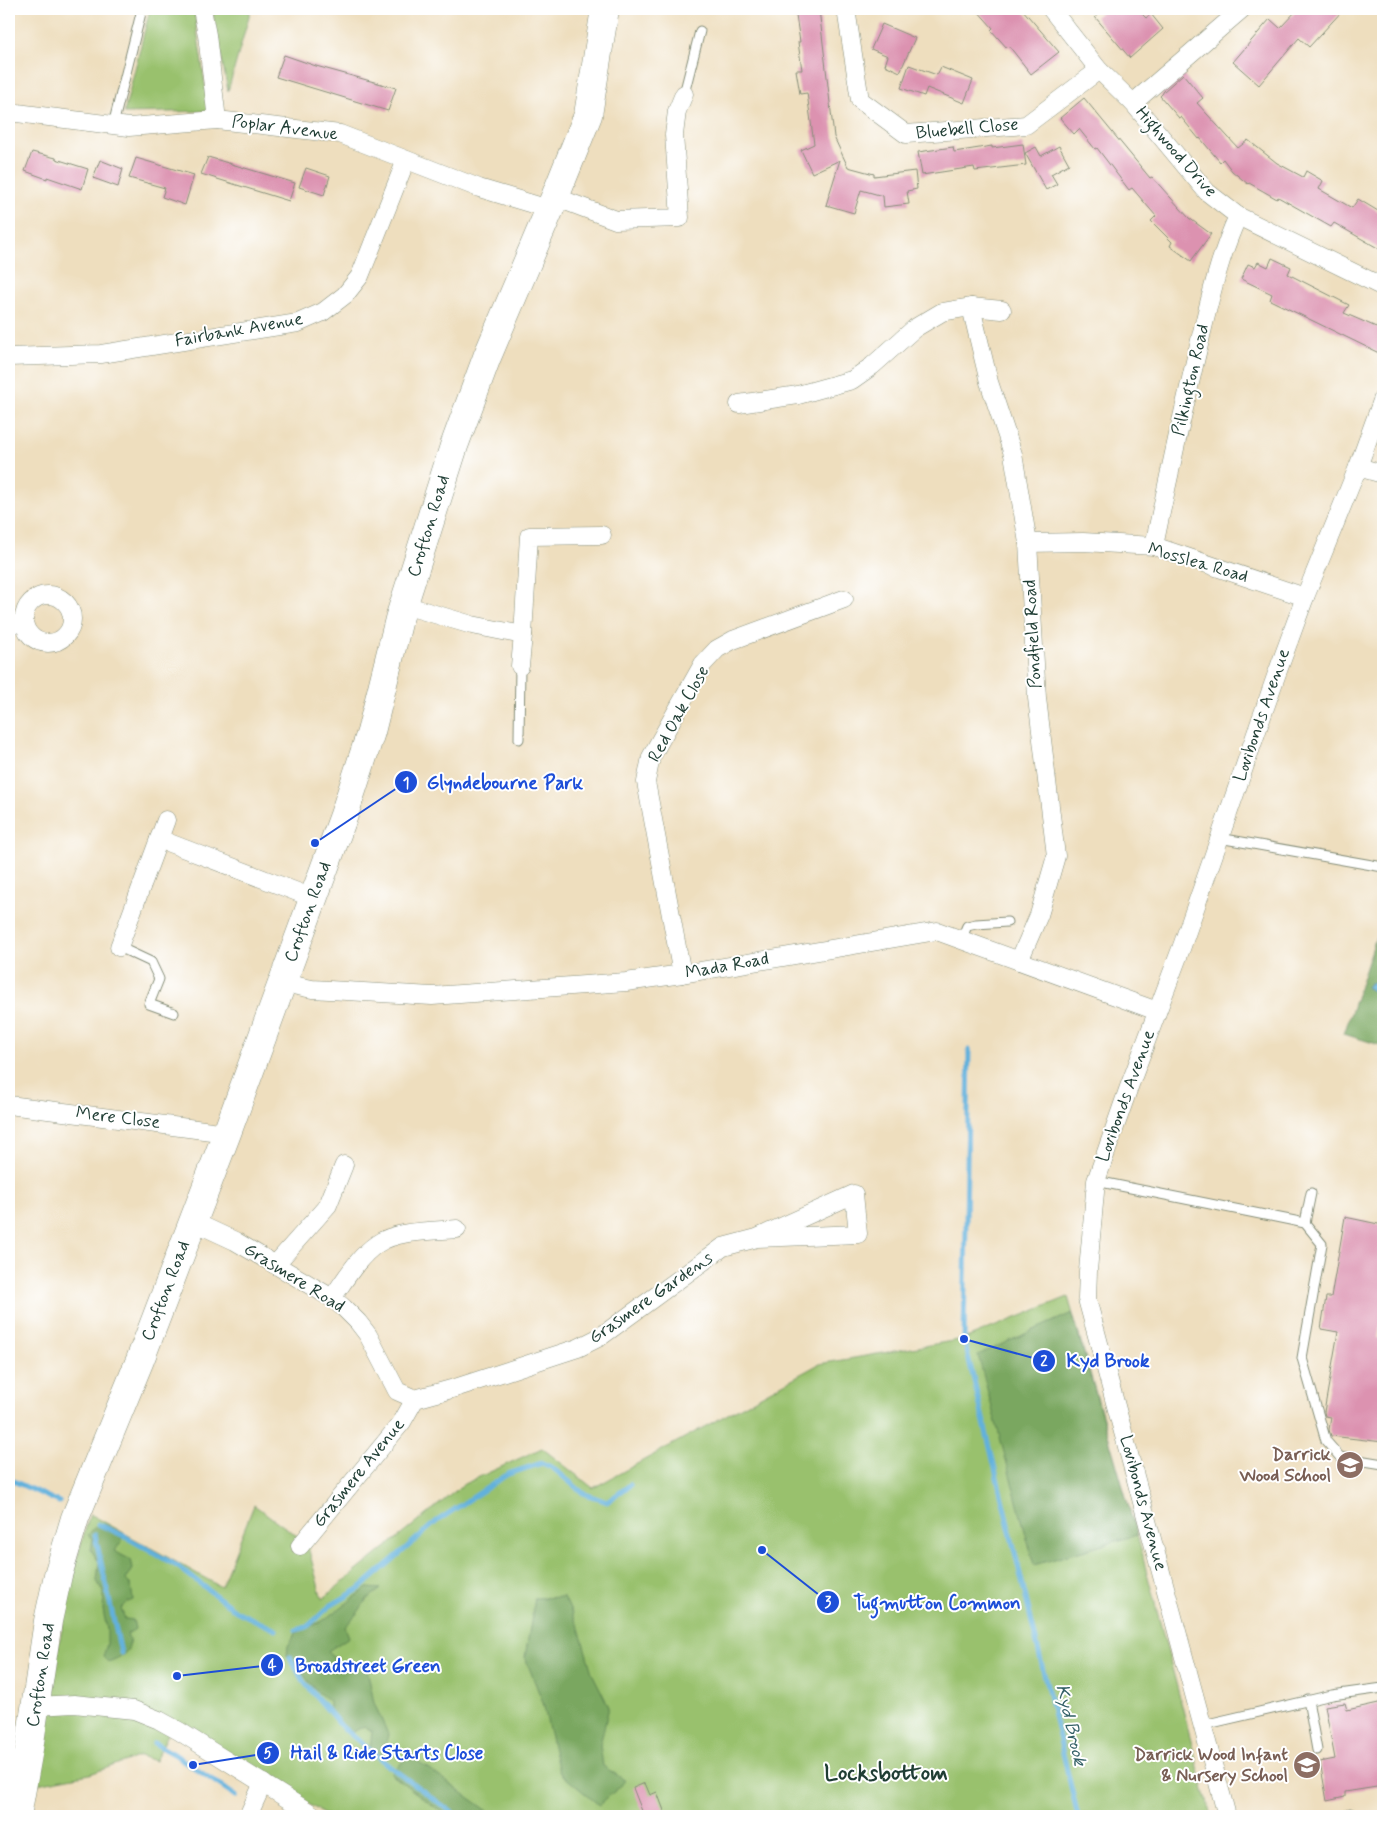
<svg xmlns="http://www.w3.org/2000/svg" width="1392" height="1825" font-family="Mynerve,sans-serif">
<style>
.green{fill:#99c16d;stroke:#5c7f50}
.forest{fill:#7aa760;stroke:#4c724a}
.water{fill:#62b1dc;stroke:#407788}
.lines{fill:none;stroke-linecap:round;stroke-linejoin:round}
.stream{stroke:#62b1dc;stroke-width:5}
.building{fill:#dc92b0}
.lane-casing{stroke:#868e79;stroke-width:11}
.street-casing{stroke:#868e79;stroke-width:19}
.primary-casing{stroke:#868e79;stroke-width:29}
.lane{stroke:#fff;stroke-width:9}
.street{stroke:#fff;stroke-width:18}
.primary{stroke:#fff;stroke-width:28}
.labels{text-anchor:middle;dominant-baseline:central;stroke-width:4;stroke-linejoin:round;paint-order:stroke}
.street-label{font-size:18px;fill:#1f3d34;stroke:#fff}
.education-label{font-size:18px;font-weight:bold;fill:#785e54;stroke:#fff;text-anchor:end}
.water-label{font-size:19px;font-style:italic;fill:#336066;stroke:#fff}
.district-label{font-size:22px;font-weight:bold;fill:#1f3d34;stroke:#fff}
.leader{fill:none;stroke:#1d4ed8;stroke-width:2}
.callout-dot{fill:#1d4ed8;stroke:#fff;stroke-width:2}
.mark-label{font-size:15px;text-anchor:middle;font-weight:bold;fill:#fff}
.callout-label{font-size:19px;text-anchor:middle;font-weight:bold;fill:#1d4ed8;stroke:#fff;stroke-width:4;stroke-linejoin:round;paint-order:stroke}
</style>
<rect width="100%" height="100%" fill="#fff"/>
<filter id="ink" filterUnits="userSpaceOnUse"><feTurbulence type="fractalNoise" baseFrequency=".02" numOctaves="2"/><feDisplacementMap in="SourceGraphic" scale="10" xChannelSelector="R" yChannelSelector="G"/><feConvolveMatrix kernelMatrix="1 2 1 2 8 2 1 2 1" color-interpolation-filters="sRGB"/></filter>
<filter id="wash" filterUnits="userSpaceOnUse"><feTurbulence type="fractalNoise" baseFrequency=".0096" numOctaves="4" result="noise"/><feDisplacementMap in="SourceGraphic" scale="20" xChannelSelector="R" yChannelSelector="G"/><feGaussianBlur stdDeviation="1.12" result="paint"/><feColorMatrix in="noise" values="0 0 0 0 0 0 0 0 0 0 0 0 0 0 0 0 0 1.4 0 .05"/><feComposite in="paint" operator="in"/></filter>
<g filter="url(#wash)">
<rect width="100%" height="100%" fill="#eedebe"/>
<g class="green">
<polygon points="150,9 194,9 209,111 124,113"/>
<polygon points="212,9 251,9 228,91"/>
<polygon points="1068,1297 1137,1535 1211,1816 328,1816 174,1722 155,1761 140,1756 90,1774 37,1784 54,1688 53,1674 75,1564 90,1514 221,1587 254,1505 307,1543 322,1599 464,1484 542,1448 593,1488 819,1364 964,1339"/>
</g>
<g class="forest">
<polygon points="1383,916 1383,1046 1344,1034"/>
<polygon points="1072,1313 1137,1535 1034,1565 978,1355"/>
<path d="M104 1524 122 1533V1542L114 1551 131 1560 133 1568 126 1580 131 1585 133 1600 128 1602 121 1609 125 1619 133 1620 135 1629 127 1634C135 1650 122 1657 108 1662L103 1657 107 1644V1629L103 1610 104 1593 97 1581 99 1562 91 1550 93 1539 88 1535 94 1528Z"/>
<polygon points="367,1588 381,1589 366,1600 359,1611 345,1627 349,1637 328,1651 339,1664 357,1661 367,1668 374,1703 388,1734 384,1755 370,1750 372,1731 364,1726 348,1735 329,1713 329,1701 314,1689 301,1671 297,1663 287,1656 288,1646 296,1633 326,1619"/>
<polygon points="564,1597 579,1628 592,1673 609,1707 600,1745 603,1766 626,1781 599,1805 559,1772 543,1703 525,1657 535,1598"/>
<polygon points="409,1755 495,1816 447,1816 391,1774"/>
</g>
<polygon class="water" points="1383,981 1383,995 1377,994 1366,987 1370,983"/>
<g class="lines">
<g class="stream">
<polyline points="969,1050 964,1339 1078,1816"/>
<polyline points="9,1479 59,1502"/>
<polyline points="98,1524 124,1536 177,1566 236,1611 276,1630"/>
<polyline points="95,1535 121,1653"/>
<polyline points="296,1630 307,1627 330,1606 359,1589 437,1521 508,1474 542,1463 553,1468 583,1493 607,1502 630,1485"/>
<polyline points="290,1657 303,1681 342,1727 389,1766 457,1816"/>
<polyline points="154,1743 174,1754 236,1796"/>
</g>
</g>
<g id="blocks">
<g class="building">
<polygon points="795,9 819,9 834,137 848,167 874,174 874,176 915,171 917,189 907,191 909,204 884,207 883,196 861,190 854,213 826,205 840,160 812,173 801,150 814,144 807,93 800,94 796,70 802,70 798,42 800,42"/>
<polygon points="976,9 1022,9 1059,52 1031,74 1009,46 1007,48 991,30 993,28"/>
<polygon points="1105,9 1137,9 1146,18 1151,14 1163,29 1130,58 1095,17"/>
<polygon points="1298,9 1344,9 1309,47 1299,38 1259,85 1233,62 1270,19 1280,28"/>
<polygon points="882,24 915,38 900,72 885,65 888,56 871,49"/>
<polygon points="284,55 316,66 396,88 388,111 276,77"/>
<polygon points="909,65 937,75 941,67 973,80 964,103 927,88 924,96 901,88"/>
<polygon points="1183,74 1203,98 1197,103 1238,148 1248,140 1277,163 1303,177 1306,171 1323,181 1319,189 1352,208 1358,199 1383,214 1383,251 1334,223 1331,227 1278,197 1277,199 1249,183 1248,184 1232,171 1223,159 1220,162 1200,138 1199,139 1181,117 1179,118 1160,96 1163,93 1163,92"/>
<polygon points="1084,98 1150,178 1152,177 1189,218 1211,234 1191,261 1170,246 1172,242 1151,221 1156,216 1132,188 1129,190 1097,148 1095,149 1079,129 1074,134 1060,118"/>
<polygon points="1023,144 1026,165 975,171 974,167 922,175 918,152 953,147 954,152 992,146 992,148"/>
<polygon points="1059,146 1069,164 1051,174 1057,184 1046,190 1025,153 1036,147 1041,156"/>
<polygon points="32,152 56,158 56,159 88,169 82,189 47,177 47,179 25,171"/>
<polygon points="208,157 295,183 289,201 201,174"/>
<polygon points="136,158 194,175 185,205 162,197 165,188 129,178"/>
<polygon points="100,160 123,169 118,187 93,178"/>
<polygon points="306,168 330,176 324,195 299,187"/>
<polygon points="1272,258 1291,267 1288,274 1349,305 1344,313 1383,330 1383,355 1270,300 1272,294 1241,279 1248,264 1255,267 1258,262 1268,267"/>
<polygon points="1345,1217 1383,1225 1383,1307 1378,1338 1383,1339 1383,1442 1331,1436 1329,1430 1331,1417 1325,1416 1324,1412 1338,1332 1321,1329 1326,1297 1331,1297"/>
<polygon points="1383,1702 1383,1786 1345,1792 1345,1797 1327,1801 1320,1762 1335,1759 1325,1706 1345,1703 1347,1710"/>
<polygon points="645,1783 650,1795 657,1792 666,1816 644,1816 633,1788"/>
</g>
</g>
</g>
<g filter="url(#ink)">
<use href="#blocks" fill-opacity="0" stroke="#868e79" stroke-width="1"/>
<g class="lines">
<g class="lane-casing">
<g id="lane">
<polyline points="684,94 700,31"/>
<polyline points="113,125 142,9"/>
<polyline points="519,739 520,666"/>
<polyline points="1219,838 1383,867"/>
<polyline points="961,940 967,926 976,924 1007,922"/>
<polyline points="119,947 151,962 159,979 149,1004 174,1013"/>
<polyline points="1096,1181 1305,1223 1322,1244 1302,1358 1326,1441 1340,1457 1383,1464"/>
<polyline points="1305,1223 1311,1193"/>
<polyline points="1308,1700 1317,1750"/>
<polyline points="1203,1725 1332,1695 1383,1688"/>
<polyline points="1350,1813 1350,1816"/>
</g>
</g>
<g class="street-casing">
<g id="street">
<polyline points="202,9 207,35 217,120"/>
<polyline points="846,9 860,100 906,134 1026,125 1099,70"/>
<polyline points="1051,9 1099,70 1133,103 1207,192 1238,216 1383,287"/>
<polyline points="1133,103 1242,9"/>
<polyline points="9,112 129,127 217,120 340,134 479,188 549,209"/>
<polyline points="555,197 616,220 680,218 674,135 677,111 684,94"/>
<polyline points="971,307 989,382 1013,454 1028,543 1037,698 1056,856 1039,915 1019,961"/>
<polyline points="9,357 101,354 298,323 323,312 345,295 360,276 406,160"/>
<polyline points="739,404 798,395 852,380 872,366 915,328 942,312 971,307 1002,310"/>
<polyline points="1358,467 1383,474"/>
<polyline points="1028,543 1083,542 1154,546 1305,597"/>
<path d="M1154 546C1167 483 1181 420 1196 357 1208 308 1217 262 1238 216"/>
<circle cx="48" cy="619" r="24"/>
<polyline points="404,605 472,625 523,635 520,666"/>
<polyline points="9,624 24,623"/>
<polyline points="523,635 529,536 602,535"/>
<polyline points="159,839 313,898"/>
<polyline points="119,947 166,820"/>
<polyline points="682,974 646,782 651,757 703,664 717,649 733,640 844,599"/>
<polyline points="283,983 312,989 432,996 626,982 682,974 937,931 1157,1011"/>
<polyline points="9,1105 227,1133"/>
<polyline points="192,1221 235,1241 332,1298 344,1308 358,1322 368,1335 397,1391 415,1399"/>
<polyline points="275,1265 328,1205 344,1165"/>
<path d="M332 1298C345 1280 358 1257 377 1244 397 1230 433 1231 457 1229"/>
<polyline points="415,1399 455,1388 578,1348 600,1337 723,1247 757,1238 854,1194 858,1234 757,1238"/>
<polyline points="300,1546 402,1422 415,1399"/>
<polyline points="36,1706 74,1704 134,1710 159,1720 179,1731 315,1816"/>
<polyline points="9,1760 27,1763"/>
<polyline points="248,1816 263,1783"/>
<polyline points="1227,1816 1087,1299 1088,1271 1096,1181 1129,1087 1182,946 1276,676 1305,597 1358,467 1383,398"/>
</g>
</g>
<g class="primary-casing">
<polyline id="primary" points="17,1816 29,1749 48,1621 58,1575 75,1518 140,1360 227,1133 344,815 371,732 399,619 454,446 487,357 555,197 588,115 605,9"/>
</g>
<use href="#lane" class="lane"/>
<use href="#street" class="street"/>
<use href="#primary" class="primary"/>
</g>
</g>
<defs>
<g id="school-disc" transform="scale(1.4375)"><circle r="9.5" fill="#8d6e63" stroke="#fff"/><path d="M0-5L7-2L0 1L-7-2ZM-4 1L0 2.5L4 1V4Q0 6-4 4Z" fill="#fff"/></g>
</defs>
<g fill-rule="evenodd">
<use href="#school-disc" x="1350" y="1465"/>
<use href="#school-disc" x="1307" y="1765"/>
</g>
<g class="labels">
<g class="street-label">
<text transform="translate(285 128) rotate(7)">Poplar Avenue</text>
<text transform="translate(967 129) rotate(-5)">Bluebell Close</text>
<text transform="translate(1176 152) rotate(49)">Highwood Drive</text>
<text transform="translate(239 330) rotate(-10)">Fairbank Avenue</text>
<text transform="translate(1191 380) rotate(-77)">Pilkington Road</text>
<text transform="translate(429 526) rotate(-73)">Crofton Road</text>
<text transform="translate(1198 563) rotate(16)">Mosslea Road</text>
<text transform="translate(1033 634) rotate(-93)">Pondfield Road</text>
<text transform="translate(679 714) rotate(-61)">Red Oak Close</text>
<text transform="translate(1262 715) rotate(-71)">Lovibonds Avenue</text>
<text transform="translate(308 912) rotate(-70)">Crofton Road</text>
<text transform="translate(727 966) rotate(-10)">Mada Road</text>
<text transform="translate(1126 1096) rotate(-70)">Lovibonds Avenue</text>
<text transform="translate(118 1118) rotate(7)">Mere Close</text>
<text transform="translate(294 1278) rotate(32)">Grasmere Road</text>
<text transform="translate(166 1291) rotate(-69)">Crofton Road</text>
<text transform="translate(651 1298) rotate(-35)">Grasmere Gardens</text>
<text transform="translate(359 1473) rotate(-51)">Grasmere Avenue</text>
<text transform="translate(1143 1503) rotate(75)">Lovibonds Avenue</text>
<text transform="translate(41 1675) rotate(-81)">Crofton Road</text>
</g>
<g class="education-label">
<text x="1331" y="1455">Darrick<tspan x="1331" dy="21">Wood School</tspan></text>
<text x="1288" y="1755">Darrick Wood Infant<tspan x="1288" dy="21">&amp; Nursery School</tspan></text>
</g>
<g class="water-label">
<text transform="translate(1071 1725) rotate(77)">Kyd Brook</text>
</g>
<g class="district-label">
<text x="886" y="1774">Locksbottom</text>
</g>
</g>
<path class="leader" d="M315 843L406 782M964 1339L1044 1361M762 1550L828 1602M177 1676L272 1665M193 1765L268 1753"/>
<g class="callout-dot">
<circle cx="315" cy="843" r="5"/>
<circle cx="964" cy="1339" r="5"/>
<circle cx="762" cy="1550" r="5"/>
<circle cx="177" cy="1676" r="5"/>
<circle cx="193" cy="1765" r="5"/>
<circle cx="406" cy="782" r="12"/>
<circle cx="1044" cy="1361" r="12"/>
<circle cx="828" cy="1602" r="12"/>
<circle cx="272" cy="1665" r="12"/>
<circle cx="268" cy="1753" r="12"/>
</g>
<g class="mark-label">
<text x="406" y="788">1</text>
<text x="1044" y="1366">2</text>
<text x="828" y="1607">3</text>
<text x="272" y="1670">4</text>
<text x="268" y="1758">5</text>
</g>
<g class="callout-label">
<text x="505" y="789">Glyndebourne Park</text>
<text x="1108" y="1367">Kyd Brook</text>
<text x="937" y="1609">Tugmutton Common</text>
<text x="368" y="1672">Broadstreet Green</text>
<text x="387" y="1759">Hail &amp; Ride Starts Close</text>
</g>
<rect width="1392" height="1825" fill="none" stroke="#fff" stroke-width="30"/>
</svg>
